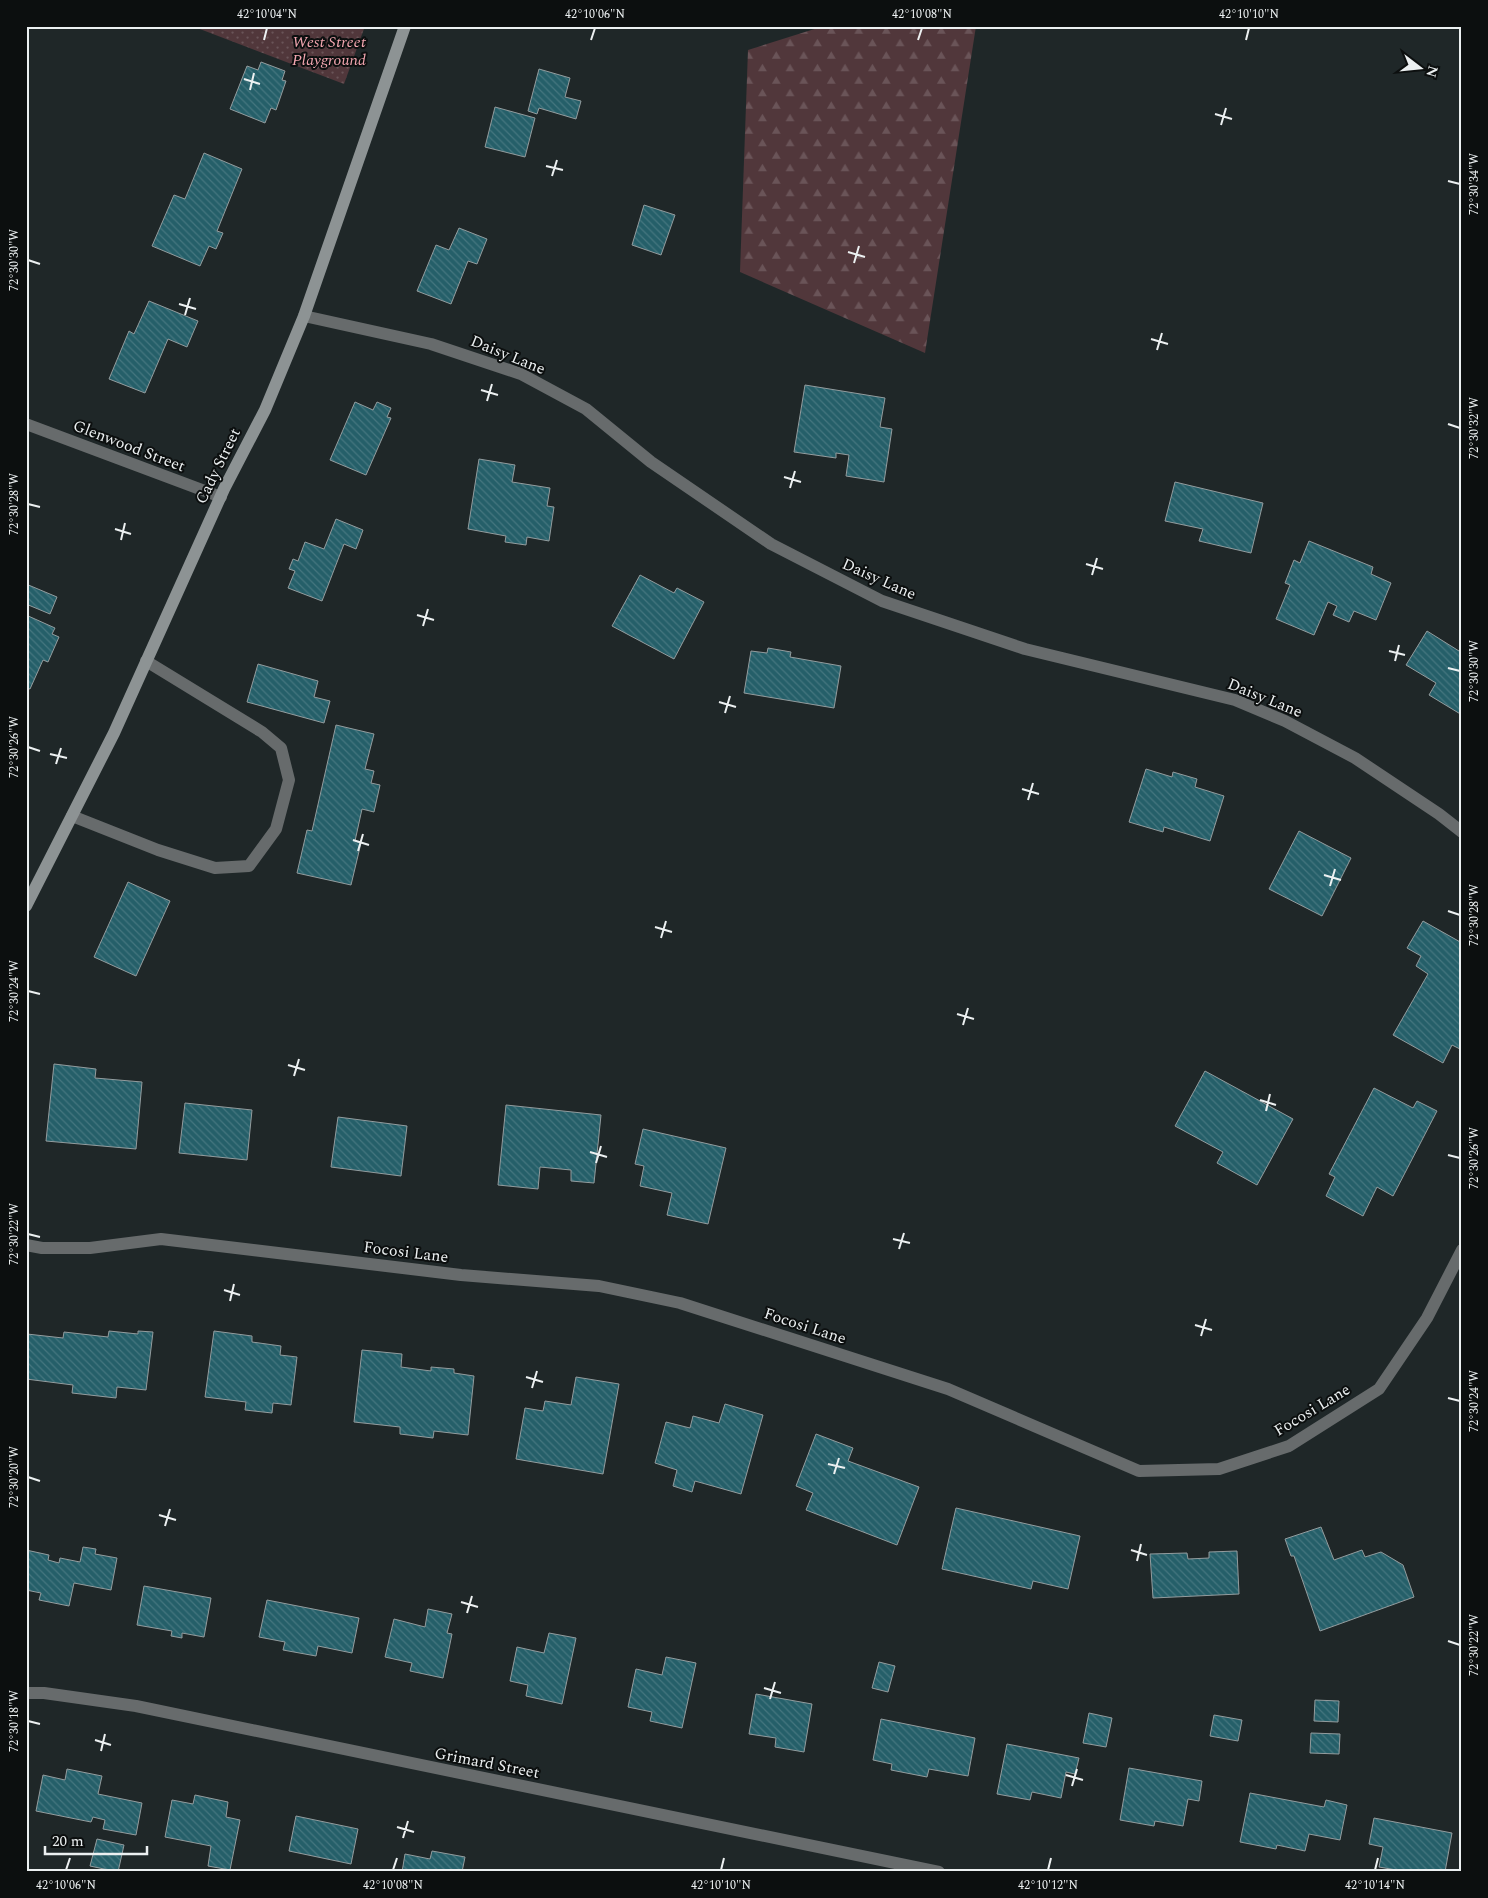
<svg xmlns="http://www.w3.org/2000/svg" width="1488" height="1898" font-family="Spectral,serif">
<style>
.forest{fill:url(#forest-firs)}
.park{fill:url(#park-dots)}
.building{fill:url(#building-back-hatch);stroke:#939c9e}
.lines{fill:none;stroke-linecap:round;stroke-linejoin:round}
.lane{stroke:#676b6c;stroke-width:12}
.street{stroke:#676b6c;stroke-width:12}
.secondary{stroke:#8d9394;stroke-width:12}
.ticks{fill:none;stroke:#ecf0f1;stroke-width:2}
.labels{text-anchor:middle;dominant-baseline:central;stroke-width:4;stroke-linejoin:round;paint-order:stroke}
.park-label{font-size:16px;font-style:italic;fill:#f3a6b0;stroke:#0c0f0f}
.street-label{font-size:16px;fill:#ecf0f1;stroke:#0c0f0f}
.neatline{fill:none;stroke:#ecf0f1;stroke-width:2}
.ticks-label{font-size:12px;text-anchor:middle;fill:#ecf0f1}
</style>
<defs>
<pattern id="forest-firs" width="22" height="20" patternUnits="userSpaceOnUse" patternTransform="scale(1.25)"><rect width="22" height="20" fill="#51373b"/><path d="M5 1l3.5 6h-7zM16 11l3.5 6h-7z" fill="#6a5458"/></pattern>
<pattern id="park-dots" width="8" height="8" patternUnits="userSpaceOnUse" patternTransform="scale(1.25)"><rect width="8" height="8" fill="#51373b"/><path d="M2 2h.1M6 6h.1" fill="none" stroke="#6a5458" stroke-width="1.8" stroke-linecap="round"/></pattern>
<pattern id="building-back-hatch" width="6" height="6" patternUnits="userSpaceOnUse" patternTransform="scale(1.25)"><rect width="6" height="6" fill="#255f69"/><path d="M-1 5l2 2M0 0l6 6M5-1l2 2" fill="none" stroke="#45767f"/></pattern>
</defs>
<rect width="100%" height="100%" fill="#1f2728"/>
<polygon class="forest" points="824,26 976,26 925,353 740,272 748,50"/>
<polygon class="park" points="192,26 365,26 344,84"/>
<g class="building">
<polygon points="261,62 285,71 282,80 286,81 276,110 271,108 265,123 230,109 247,66 258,70"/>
<polygon points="539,69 570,78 565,97 581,101 576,119 539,108 537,114 528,111"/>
<polygon points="495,107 535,118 525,157 485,147"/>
<polygon points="204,153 242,169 217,231 223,233 216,249 209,246 200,266 152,246 174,195 185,199"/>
<polygon points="644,205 675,215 661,255 632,245"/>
<polygon points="459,228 487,239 477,264 468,261 451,304 417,291 436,245 449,250"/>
<polygon points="149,301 198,321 187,347 168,339 145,393 109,379 129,331 134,334"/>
<polygon points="805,385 885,398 880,427 892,429 884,482 846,476 849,455 836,453 836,458 794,452"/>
<polygon points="355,402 373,410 377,402 391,408 387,417 391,418 366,475 330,460"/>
<polygon points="479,459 515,465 512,482 550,488 547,506 554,507 549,541 527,537 526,545 505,542 506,536 468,529"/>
<polygon points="1175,482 1263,503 1251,553 1199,541 1203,529 1165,521"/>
<polygon points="336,519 363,530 356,549 344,544 322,601 288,588 295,571 289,569 293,559 298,561 305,542 324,549"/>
<polygon points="1309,541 1373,567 1371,574 1391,583 1376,620 1354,611 1349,622 1333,615 1337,606 1328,602 1314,635 1276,619 1290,585 1285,583 1294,560 1300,563"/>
<polygon points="640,575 674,593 677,588 704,602 674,659 612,626"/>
<polygon points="26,584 57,597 50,614 26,604"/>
<polygon points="26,615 55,628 52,634 59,637 48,662 43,660 30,689 26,688"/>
<polygon points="1427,631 1459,651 1462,646 1462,715 1429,695 1436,683 1406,665"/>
<polygon points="768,648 791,652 790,657 841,666 834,708 744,693 751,651 767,653"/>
<polygon points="258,664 318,681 314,697 330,701 324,723 247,702"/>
<polygon points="336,725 374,734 365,769 374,771 371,783 380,785 374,812 362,809 355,841 361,843 351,885 297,873 307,830 312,831"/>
<polygon points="1146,769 1172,777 1173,772 1197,779 1195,787 1224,796 1210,841 1164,827 1163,832 1129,822"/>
<polygon points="1299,831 1351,858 1322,916 1269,889"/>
<polygon points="128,882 170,901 136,976 94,957"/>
<polygon points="1423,921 1462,943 1462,1050 1452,1045 1443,1063 1393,1035 1428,974 1416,966 1421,956 1407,948"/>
<polygon points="54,1064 96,1069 95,1078 142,1082 136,1149 46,1141"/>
<polygon points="1205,1071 1293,1119 1257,1185 1217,1163 1223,1152 1175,1126"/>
<polygon points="1374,1088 1413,1108 1417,1101 1437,1111 1393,1196 1377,1187 1363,1216 1326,1196 1335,1177 1329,1174"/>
<polygon points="185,1103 252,1110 247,1160 179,1153"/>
<polygon points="506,1105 601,1115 594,1183 571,1181 571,1170 540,1167 538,1189 498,1185"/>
<polygon points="338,1117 407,1126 401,1176 331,1167"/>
<polygon points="643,1129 726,1148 708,1224 667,1215 672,1193 640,1186 644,1166 635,1164"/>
<polygon points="109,1331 138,1334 138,1331 153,1332 146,1390 117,1387 116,1398 72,1393 73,1385 26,1379 27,1334 63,1338 64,1332 108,1337"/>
<polygon points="214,1331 252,1336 252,1342 281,1346 280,1355 297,1357 291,1405 273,1403 272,1413 245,1410 246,1402 205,1397"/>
<polygon points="362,1350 402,1354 401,1367 431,1371 431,1367 454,1369 454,1373 474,1376 468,1435 434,1431 433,1438 400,1434 400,1427 354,1422"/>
<polygon points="576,1377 619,1384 603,1474 516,1459 525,1408 543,1411 545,1401 571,1405"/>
<polygon points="725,1404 763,1415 741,1494 695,1481 692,1492 673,1486 677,1470 655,1463 666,1422 690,1428 693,1416 719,1423"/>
<polygon points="816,1434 853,1448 848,1461 919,1487 897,1545 806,1510 813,1493 796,1486"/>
<polygon points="956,1508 1080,1536 1068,1589 1033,1581 1031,1589 942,1569"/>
<polygon points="1321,1527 1334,1560 1362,1550 1365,1557 1381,1552 1403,1565 1414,1597 1320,1631 1294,1556 1291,1556 1285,1539"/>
<polygon points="83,1547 96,1549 95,1554 117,1558 111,1590 74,1583 69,1606 39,1600 41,1593 26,1590 26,1550 49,1555 48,1560 59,1563 60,1558 80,1562"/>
<polygon points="1237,1551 1239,1594 1153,1598 1150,1554 1187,1553 1188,1559 1209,1558 1209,1552"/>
<polygon points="144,1586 211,1598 204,1637 182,1633 182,1638 171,1636 172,1631 137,1625"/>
<polygon points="267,1600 359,1618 352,1653 318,1646 316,1656 283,1650 285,1642 259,1637"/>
<polygon points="428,1609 452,1614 447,1633 452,1634 443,1678 410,1671 412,1663 385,1657 394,1619 425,1627"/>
<polygon points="549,1633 576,1638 562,1704 526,1696 528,1685 510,1681 517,1647 544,1653"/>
<polygon points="666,1657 696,1663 682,1728 650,1721 652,1712 628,1707 636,1669 662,1675"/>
<polygon points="879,1662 895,1666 888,1692 872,1688"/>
<polygon points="756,1694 812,1704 804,1752 775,1747 776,1738 749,1734"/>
<polygon points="1315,1700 1339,1701 1338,1722 1314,1721"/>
<polygon points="1089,1713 1112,1718 1106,1747 1083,1743"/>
<polygon points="1214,1715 1242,1720 1238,1741 1210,1736"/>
<polygon points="881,1719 975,1738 968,1776 929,1769 927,1777 891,1770 892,1764 873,1760"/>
<polygon points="1311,1733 1340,1734 1339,1754 1310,1753"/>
<polygon points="1007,1744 1079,1758 1075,1774 1066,1772 1061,1798 1032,1792 1030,1800 997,1794"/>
<polygon points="1129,1768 1202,1781 1199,1801 1188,1799 1183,1826 1155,1821 1154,1826 1120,1820"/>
<polygon points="67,1769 102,1776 98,1794 142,1803 136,1835 103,1829 105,1820 93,1817 91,1822 36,1811 43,1775 65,1780"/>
<polygon points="1250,1793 1324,1807 1326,1800 1347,1805 1340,1840 1309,1834 1305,1851 1277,1845 1276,1849 1240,1842"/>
<polygon points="195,1795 228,1802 226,1817 240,1820 230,1870 208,1866 211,1846 165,1837 172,1800 193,1804"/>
<polygon points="296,1816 358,1829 351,1864 289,1851"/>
<polygon points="1374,1818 1452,1833 1445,1872 1408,1872 1379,1867 1383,1847 1369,1844"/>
<polygon points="97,1839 124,1845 118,1872 90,1866"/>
<polygon points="432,1851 465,1857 462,1872 402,1872 405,1854 430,1859"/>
</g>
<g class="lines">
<polyline class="lane" points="72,816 158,850 215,868 249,866 276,829 289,780 281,748 262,732 146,661"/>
<g class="street">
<polyline points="304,316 431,344 521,374 586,409 651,462 771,544 882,601 1025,649 1235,700 1285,721 1355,758 1439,814 1462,832"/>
<polyline points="26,424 221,497"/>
<polyline points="26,1245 42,1248 90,1248 161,1239 461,1275 599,1286 680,1303 948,1389 1139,1471 1219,1469 1289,1446 1379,1389 1427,1318 1462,1250"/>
<polyline points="26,1693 44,1693 136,1706 939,1872"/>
</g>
<polyline class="secondary" points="26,906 114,733 224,489 265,410 304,316 405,26"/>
</g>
<path class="ticks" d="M264 40 267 28M591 40 595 28M918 40 922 28M1246 40 1249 28M244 79 260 84M250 90 254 73M1215 114 1232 119M1221 125 1226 108M546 166 563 170M552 176 557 160M1448 181 1460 184M848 252 865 257M28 260 40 264M854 263 859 246M179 304 196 309M185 315 190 298M1151 339 1168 344M1157 350 1162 333M481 390 498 395M487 401 492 384M1448 424 1460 428M784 477 801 482M790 488 795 471M28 504 40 507M115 529 131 534M121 540 125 523M1086 564 1103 569M1092 575 1097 558M417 615 434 620M423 626 428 609M1389 651 1405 655M1395 661 1399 645M1448 668 1460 671M719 702 736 707M725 713 730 696M28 747 40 751M50 754 67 758M56 764 61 748M1022 789 1039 794M1028 800 1033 783M353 840 369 845M358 851 363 834M1324 875 1341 880M1330 886 1335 869M1448 911 1460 915M655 927 672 932M661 938 666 921M28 991 40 994M957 1014 974 1019M963 1025 968 1008M288 1065 305 1070M294 1076 299 1059M1260 1100 1276 1105M1266 1111 1270 1094M590 1152 607 1157M1448 1155 1460 1158M596 1163 601 1146M28 1234 40 1237M893 1239 910 1243M899 1249 904 1233M224 1290 240 1295M230 1301 234 1284M1195 1325 1212 1330M1201 1336 1206 1319M526 1377 543 1382M532 1388 537 1371M1448 1398 1460 1401M828 1464 845 1468M834 1474 839 1458M28 1477 40 1481M159 1515 176 1520M165 1526 170 1509M1131 1550 1147 1555M1137 1561 1141 1544M461 1602 478 1607M467 1613 472 1596M1448 1641 1460 1645M764 1688 781 1693M770 1699 775 1682M28 1721 40 1724M95 1740 111 1745M101 1751 105 1734M1066 1775 1083 1780M1072 1786 1077 1769M397 1827 414 1832M403 1838 408 1821M66 1870 70 1858M393 1870 397 1858M721 1870 724 1858M1048 1870 1051 1858M1375 1870 1378 1858"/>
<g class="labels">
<g class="park-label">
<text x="329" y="42">West Street<tspan x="329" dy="18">Playground</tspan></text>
</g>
<g class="street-label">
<text transform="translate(508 355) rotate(22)">Daisy Lane</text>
<text transform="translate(129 446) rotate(21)">Glenwood Street</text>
<text transform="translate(218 466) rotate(-64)">Cady Street</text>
<text transform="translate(879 579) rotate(24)">Daisy Lane</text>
<text transform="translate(1265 698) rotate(22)">Daisy Lane</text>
<text transform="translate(406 1252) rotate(7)">Focosi Lane</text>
<text transform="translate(805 1326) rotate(18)">Focosi Lane</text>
<text transform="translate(1312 1410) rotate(-31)">Focosi Lane</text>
<text transform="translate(487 1763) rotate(11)">Grimard Street</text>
</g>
</g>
<rect width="1488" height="1898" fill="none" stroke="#0c0f0f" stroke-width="55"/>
<g transform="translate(1420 68) rotate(106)" stroke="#0c0f0f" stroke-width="4" paint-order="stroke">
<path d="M0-4L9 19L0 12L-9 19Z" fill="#ecf0f1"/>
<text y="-8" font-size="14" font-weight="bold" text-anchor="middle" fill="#ecf0f1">N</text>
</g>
<path d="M45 1846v8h102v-8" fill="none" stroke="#ecf0f1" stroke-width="2.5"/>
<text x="52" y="1846" font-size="15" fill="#ecf0f1" stroke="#0c0f0f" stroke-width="4" paint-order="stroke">20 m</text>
<rect x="28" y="28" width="1432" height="1842" class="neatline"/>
<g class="ticks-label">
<text x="267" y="18">42°10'04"N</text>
<text x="595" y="18">42°10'06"N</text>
<text x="922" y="18">42°10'08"N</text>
<text x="1249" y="18">42°10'10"N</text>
<text transform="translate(1474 184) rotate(-90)" y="4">72°30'34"W</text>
<text transform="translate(14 260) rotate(-90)" y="4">72°30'30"W</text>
<text transform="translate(1474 428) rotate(-90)" y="4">72°30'32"W</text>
<text transform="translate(14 504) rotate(-90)" y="4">72°30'28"W</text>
<text transform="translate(1474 671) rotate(-90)" y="4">72°30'30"W</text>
<text transform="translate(14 747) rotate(-90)" y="4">72°30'26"W</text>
<text transform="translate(1474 915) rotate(-90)" y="4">72°30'28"W</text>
<text transform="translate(14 991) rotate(-90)" y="4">72°30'24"W</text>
<text transform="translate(1474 1158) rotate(-90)" y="4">72°30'26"W</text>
<text transform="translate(14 1234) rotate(-90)" y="4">72°30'22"W</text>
<text transform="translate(1474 1401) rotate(-90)" y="4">72°30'24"W</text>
<text transform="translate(14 1477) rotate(-90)" y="4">72°30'20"W</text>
<text transform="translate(1474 1645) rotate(-90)" y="4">72°30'22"W</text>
<text transform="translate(14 1721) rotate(-90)" y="4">72°30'18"W</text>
<text x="66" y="1889">42°10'06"N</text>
<text x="393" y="1889">42°10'08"N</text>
<text x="721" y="1889">42°10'10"N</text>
<text x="1048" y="1889">42°10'12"N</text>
<text x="1375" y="1889">42°10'14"N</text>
</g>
</svg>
